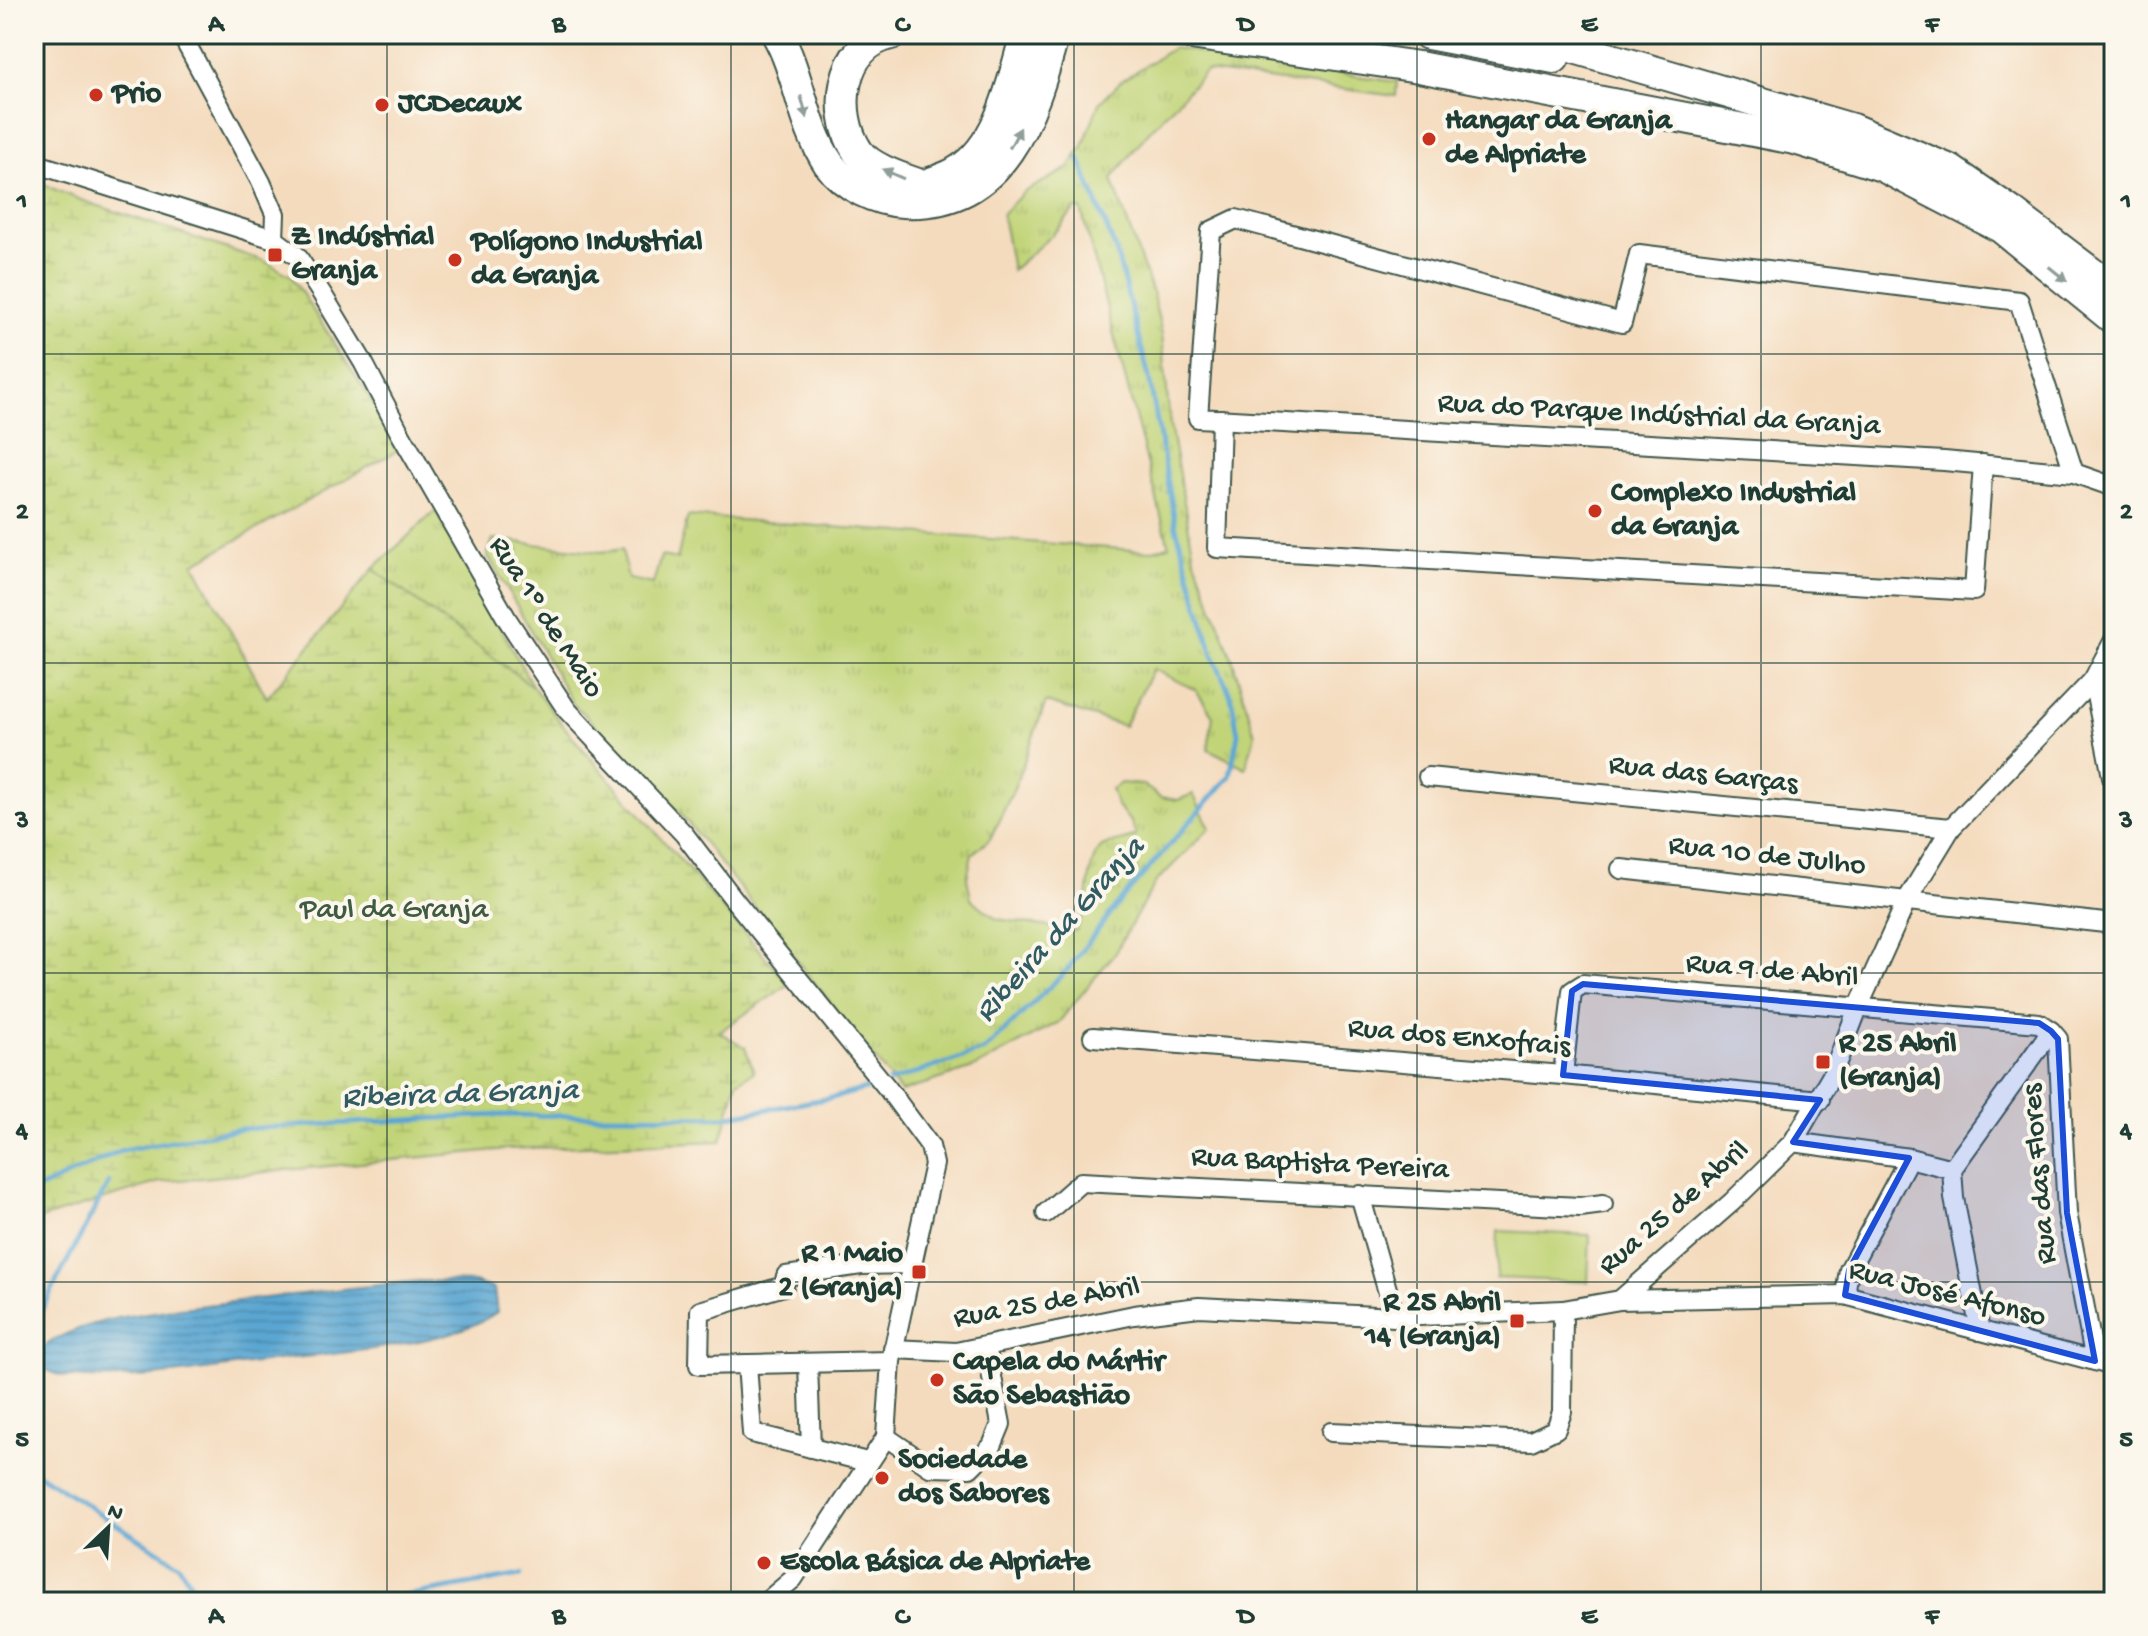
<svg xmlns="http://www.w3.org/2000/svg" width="2148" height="1636" font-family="'Gochi Hand',sans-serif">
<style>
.grass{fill:url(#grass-tufts);stroke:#708856;stroke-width:2}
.wetland{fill:url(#wetland-marsh);stroke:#708856;stroke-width:2}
.garden{fill:#c1d478;stroke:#708856;stroke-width:2}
.water{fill:url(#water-rules);stroke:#3c7283;stroke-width:2}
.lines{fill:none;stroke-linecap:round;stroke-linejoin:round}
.stream{stroke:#5aa6d2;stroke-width:5}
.minor-casing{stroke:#3f5549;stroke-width:22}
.trunk-casing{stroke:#3f5549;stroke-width:34}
.minor{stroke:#fff;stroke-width:18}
.trunk{stroke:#fff;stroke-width:30}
.oneway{fill:#8f9e9a}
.marked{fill:#1d4ed8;fill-opacity:0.2;stroke:#1d4ed8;stroke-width:6;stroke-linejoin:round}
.grid{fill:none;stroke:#1f3d34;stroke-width:2;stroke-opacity:0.55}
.poi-dot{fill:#c8321e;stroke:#fbf7ec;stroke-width:3}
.labels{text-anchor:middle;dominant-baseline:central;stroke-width:8;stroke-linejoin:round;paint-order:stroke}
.poi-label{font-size:30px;font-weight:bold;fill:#1f3d34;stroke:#fbf7ec;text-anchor:start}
.street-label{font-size:30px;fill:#1f3d34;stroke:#fbf7ec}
.park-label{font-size:30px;fill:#3f5b42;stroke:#fbf7ec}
.water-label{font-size:32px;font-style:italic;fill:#315c63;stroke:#fbf7ec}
.neatline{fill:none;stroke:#1f3d34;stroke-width:3}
.grid-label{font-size:26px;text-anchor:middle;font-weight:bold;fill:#1f3d34}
</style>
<defs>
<pattern id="grass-tufts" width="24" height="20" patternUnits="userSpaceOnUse" patternTransform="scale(2)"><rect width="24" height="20" fill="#c1d478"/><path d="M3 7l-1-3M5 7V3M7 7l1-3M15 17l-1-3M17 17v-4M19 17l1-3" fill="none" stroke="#a5b768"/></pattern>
<pattern id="wetland-marsh" width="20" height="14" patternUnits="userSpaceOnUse" patternTransform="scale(2)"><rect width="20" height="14" fill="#c1d478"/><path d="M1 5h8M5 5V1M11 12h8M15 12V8" fill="none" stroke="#a5b768"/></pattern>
<pattern id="water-rules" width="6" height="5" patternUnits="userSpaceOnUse" patternTransform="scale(2)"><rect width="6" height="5" fill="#5aa6d2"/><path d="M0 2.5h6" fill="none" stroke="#4a88ab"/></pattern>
</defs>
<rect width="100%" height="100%" fill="#fbf7ec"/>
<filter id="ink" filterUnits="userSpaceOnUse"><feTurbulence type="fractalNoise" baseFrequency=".0125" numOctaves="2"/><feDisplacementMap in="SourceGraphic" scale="16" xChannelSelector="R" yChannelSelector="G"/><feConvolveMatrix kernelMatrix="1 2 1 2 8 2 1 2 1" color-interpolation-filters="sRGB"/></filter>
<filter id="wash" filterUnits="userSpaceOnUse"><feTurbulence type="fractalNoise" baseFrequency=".006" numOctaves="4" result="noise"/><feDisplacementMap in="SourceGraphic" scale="32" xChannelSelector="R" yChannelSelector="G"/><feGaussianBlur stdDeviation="1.8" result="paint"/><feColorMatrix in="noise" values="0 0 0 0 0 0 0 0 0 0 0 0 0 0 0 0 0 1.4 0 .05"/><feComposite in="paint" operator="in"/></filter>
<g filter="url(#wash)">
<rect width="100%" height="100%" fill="#f4dbbe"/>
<g class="grass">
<path d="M1173 48 1397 82 1396 96 1206 71 1146 135 1112 179 1153 295 1162 334 1170 425 1194 557 1232 658 1255 734 1246 768 1208 749 1213 716 1196 690 1153 669 1124 726 1046 702 1013 791 990 839 972 854 967 878 971 899 997 919 1076 931C1080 922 1084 912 1086 902 1090 886 1088 860 1101 848 1107 842 1126 841 1136 836L1131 822 1118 808 1111 789 1121 783 1143 785 1160 797 1178 800 1193 794 1210 828 1155 883 1115 953 1059 1022 976 1067 901 1092 690 825 647 775 573 704 487 554 493 539 601 552 622 549 628 579 653 584 661 556 677 559 688 516 1148 551 1169 546 1081 209H1075L1052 235 1012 270 1002 214 1024 192 1069 168 1083 146 1099 103 1121 81Z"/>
<polygon points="436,510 533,687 373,569"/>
</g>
<polygon class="wetland" points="34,181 81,200 264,261 291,276 402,448 194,564 267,698 373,569 533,687 574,739 789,984 719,1032 745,1047 754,1072 737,1082 721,1141 508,1149 160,1182 34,1221"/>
<polygon class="garden" points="1498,1231 1590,1235 1588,1282 1496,1278"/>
<path class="water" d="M419 1281 474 1282 494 1289 497 1312C451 1346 336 1353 277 1360 209 1369 137 1383 69 1377 61 1377 53 1372 46 1370L43 1347C86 1315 177 1309 231 1302 294 1295 356 1287 419 1281Z"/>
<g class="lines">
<g class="stream">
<polyline points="889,1082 985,1050 1067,970 1120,901 1230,776 1238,734 1231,696 1212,653 1176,527 1149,377 1116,251 1079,158"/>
<polyline points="34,1191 122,1150 240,1129 498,1115 724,1117 836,1097 880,1085"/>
<polyline points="34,1324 109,1182"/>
<polyline points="34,1471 178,1564 190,1582 195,1602"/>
<polyline points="372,1602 521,1575"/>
<polyline points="821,1602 832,1595 889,1602"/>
</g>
</g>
</g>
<g filter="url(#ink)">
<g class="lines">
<g class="minor-casing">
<g id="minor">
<polyline points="181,34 261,182 275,214 274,239"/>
<polyline points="34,163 274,239 297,256 322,294 363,362 399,431 507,619 567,710 684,834 736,902 888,1089 930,1146 934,1164 891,1361 886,1437"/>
<polyline points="1221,419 1217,548 1974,591 1983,464"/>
<polyline points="2074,473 2019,301 1639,254 1622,323 1236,219 1211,231 1198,418 1944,461 2074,473 2114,487"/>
<polyline points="2093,680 2114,787"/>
<polyline points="2093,680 2114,686"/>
<polyline points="1428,777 1951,828"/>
<polyline points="1621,869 2114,924"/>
<polyline points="1093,1037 1563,1075 1820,1100"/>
<polyline points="1563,1075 1572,991 1583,984 2039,1023 2051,1031 2058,1039 2067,1213 2095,1361"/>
<polyline points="1793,1142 1909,1158"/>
<polyline points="1952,1169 2051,1031"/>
<polyline points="1360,1195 1395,1317"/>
<polyline points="1046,1213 1081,1182 1580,1207 1603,1204"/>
<polyline points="1845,1295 1849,1270 1909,1158 1952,1169 1954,1198 1980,1331"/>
<polyline points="1620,1300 1845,1295 2114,1366"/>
<polyline points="893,1349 956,1352 1134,1315 1199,1307 1395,1317 1563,1310 1620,1300 1732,1202 1793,1142 1832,1075 1858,1008 1907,900 1951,828 2093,680 2114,640"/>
<polyline points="891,1361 699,1365 700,1311 784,1286 786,1276 861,1265 913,1264"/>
<polyline points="747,1364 752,1433 867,1462"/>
<polyline points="808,1364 811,1448"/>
<polyline points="1331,1432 1531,1441 1556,1429 1562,1412 1563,1310"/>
<polyline points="886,1437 930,1467 970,1468 992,1446 1001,1424 986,1346"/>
<polyline points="766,1602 793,1579 886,1437"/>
</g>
</g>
<g class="trunk-casing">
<g id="trunk">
<path d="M777 34C800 75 802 124 829 164 845 186 876 201 903 202 1004 208 1032 115 1054 34"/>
<path d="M891 34C840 45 832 113 858 152 870 169 904 179 923 186 934 181 948 178 958 171 1001 145 1013 79 1026 34"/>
<polyline points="1191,34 1419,67 1795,139 1882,166 2002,228 2114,319"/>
<polyline points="1428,34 1554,58"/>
<polyline points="1526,34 1852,129 1950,170 2011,212 2114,290"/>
</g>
</g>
<use href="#minor" class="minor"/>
<use href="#trunk" class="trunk"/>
</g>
<defs><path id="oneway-solid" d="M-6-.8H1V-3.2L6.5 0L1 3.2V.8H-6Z" transform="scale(2)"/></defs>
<g class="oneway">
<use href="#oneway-solid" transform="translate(804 107) rotate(74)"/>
<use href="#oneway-solid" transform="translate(1015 138) rotate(-62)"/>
<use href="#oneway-solid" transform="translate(893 174) rotate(-156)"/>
<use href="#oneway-solid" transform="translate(2058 274) rotate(39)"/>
</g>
</g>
<path class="marked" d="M1583 984 2039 1023 2051 1031 2058 1039 2067 1213 2095 1361 1845 1295 1849 1270 1909 1158 1793 1142 1820 1100 1563 1075 1572 991Z"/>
<path class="grid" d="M387 34V1602M731 34V1602M1074 34V1602M1417 34V1602M1761 34V1602M34 354H2114M34 663H2114M34 973H2114M34 1282H2114"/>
<g class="poi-dot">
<circle cx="96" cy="95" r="8"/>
<circle cx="382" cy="105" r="8"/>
<circle cx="1429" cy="139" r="8"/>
<rect x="267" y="247" width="16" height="16" rx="4"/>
<circle cx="455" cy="260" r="8"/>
<circle cx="1595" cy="511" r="8"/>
<rect x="1815" y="1054" width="16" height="16" rx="4"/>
<rect x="911" y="1264" width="16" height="16" rx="4"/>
<rect x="1509" y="1313" width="16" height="16" rx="4"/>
<circle cx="937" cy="1380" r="8"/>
<circle cx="882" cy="1478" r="8"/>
<circle cx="764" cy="1563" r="8"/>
</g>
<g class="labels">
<g class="poi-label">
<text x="112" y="95">Prio</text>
<text x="398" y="105">JCDecaux</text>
<text x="1445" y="122">Hangar da Granja<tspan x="1445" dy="34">de Alpriate</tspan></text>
<text x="291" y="238">Z Indústrial<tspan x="291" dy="34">Granja</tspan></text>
<text x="471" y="243">Polígono Industrial<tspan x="471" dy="34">da Granja</tspan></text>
<text x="1611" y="494">Complexo Industrial<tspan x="1611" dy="34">da Granja</tspan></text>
<text x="1839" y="1045">R 25 Abril<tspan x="1839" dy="34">(Granja)</tspan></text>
<text x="903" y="1255" text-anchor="end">R 1 Maio<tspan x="903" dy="34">2 (Granja)</tspan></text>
<text x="1501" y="1304" text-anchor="end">R 25 Abril<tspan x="1501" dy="34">14 (Granja)</tspan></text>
<text x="953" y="1363">Capela do Mártir<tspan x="953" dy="34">São Sebastião</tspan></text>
<text x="898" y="1461">Sociedade<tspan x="898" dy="34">dos Sabores</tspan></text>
<text x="780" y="1563">Escola Básica de Alpriate</text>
</g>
<g class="street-label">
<text transform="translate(1659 416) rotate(3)">Rua do Parque Indústrial da Granja</text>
<text transform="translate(545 618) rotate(57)">Rua 1º de Maio</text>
<text transform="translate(1703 776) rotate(6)">Rua das Garças</text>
<text transform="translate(1767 857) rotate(6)">Rua 10 de Julho</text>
<text transform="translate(1772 972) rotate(5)">Rua 9 de Abril</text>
<text transform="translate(1459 1039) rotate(5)">Rua dos Enxofrais</text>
<text transform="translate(1320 1165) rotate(3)">Rua Baptista Pereira</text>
<text transform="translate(2041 1174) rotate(-95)">Rua das Flores</text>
<text transform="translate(1675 1209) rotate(-41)">Rua 25 de Abril</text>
<text transform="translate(1947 1295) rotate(14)">Rua José Afonso</text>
<text transform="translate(1047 1304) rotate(-10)">Rua 25 de Abril</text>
</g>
<g class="park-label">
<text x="394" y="911">Paul da Granja</text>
</g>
<g class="water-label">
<text transform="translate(1061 931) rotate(-48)">Ribeira da Granja</text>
<text transform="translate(460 1096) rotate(-2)">Ribeira da Granja</text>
</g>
</g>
<rect width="2148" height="1636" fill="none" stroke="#fbf7ec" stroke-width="88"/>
<g transform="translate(108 1528) rotate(25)" stroke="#fbf7ec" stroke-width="6" paint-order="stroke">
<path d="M0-6L14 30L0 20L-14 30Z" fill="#1f3d34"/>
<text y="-12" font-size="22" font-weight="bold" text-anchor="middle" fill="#1f3d34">N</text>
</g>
<rect x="44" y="44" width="2060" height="1548" class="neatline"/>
<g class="grid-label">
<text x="216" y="31">A</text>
<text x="559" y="31">B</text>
<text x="902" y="31">C</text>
<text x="1246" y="31">D</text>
<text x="1589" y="31">E</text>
<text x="1932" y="31">F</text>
<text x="22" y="208">1</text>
<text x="2126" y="208">1</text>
<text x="22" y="518">2</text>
<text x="2126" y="518">2</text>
<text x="22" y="827">3</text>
<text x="2126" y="827">3</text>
<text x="22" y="1137">4</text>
<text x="2126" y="1137">4</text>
<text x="22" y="1446">5</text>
<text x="2126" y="1446">5</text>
<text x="216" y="1623">A</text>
<text x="559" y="1623">B</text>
<text x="902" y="1623">C</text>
<text x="1246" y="1623">D</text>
<text x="1589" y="1623">E</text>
<text x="1932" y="1623">F</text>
</g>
</svg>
